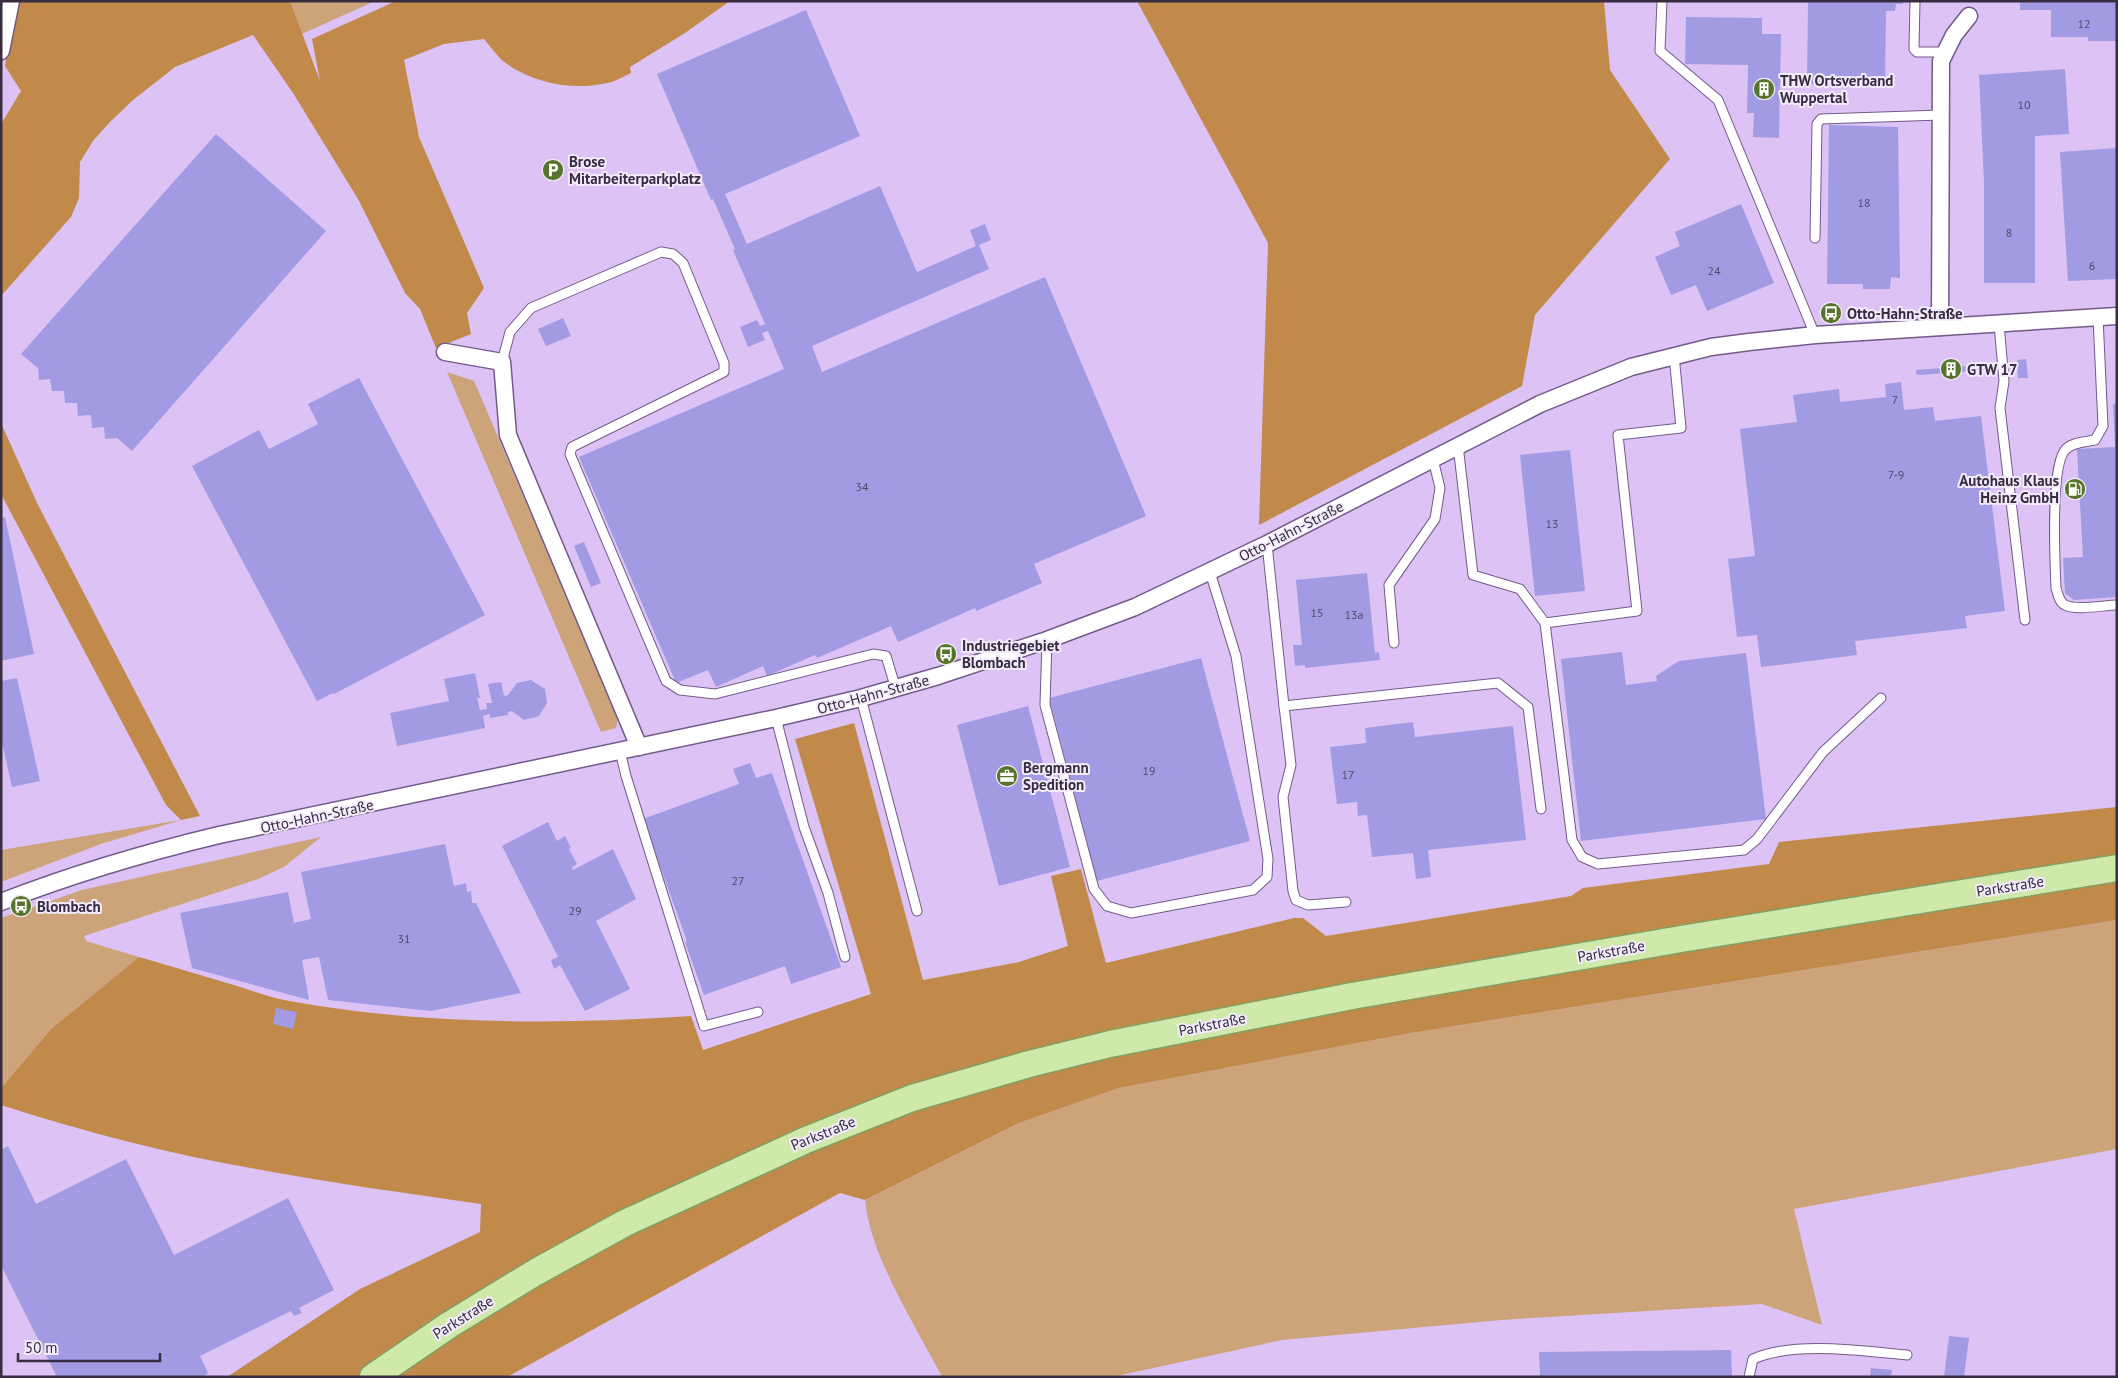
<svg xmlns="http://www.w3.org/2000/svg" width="2118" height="1378" font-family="'PT Sans',sans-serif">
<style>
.green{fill:#cda47a}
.forest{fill:#c18a4b}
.building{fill:#a29be4}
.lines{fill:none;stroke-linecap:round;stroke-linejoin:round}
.service-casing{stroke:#735b89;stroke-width:11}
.minor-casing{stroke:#735b89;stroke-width:19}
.primary-casing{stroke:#849e60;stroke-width:29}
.service{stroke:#fff;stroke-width:9}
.minor{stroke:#fff;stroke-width:16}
.primary{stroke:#cee9aa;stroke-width:26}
.labels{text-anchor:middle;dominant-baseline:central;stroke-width:4;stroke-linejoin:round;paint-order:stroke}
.number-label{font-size:12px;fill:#524869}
.poi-label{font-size:15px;font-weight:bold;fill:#372c40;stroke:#f3ebfb;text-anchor:start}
.street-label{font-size:15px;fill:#372c40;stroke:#f3ebfb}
</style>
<rect width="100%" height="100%" fill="#dcc2f5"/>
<g class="green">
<polygon points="290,1 375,1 302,34"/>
<polygon points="447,372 474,381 618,717 616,728 601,732"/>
<polygon points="181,820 101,844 1,882 1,850"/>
<polygon points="321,837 284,867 258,879 84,936 86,941 139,957 51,1029 1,1088 1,918 82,890"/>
<path d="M2117 920V1149L1794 1209 1822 1325 1762 1304 1501 1320 1282 1340 1112 1377H942C916 1326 870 1256 865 1200L1019 1123 1119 1088 1411 1033Z"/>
</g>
<g class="forest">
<path d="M18 1H290L320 81 312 39 396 1H730L685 33 630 67 631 73C624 76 615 82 607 83 575 91 533 83 507 64 498 58 491 47 484 39L444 44 404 60 419 137 484 288 467 313 471 334 436 348 420 309 405 293 358 199 293 93 253 35 175 67 133 100 109 123 93 141 80 162 79 198 71 217 1 296V124L21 91 5 66 11 26Z"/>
<polygon points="1137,1 1604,1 1610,70 1670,159 1535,315 1522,386 1259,525 1268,243"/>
<polygon points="1,423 37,503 200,816 181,820 166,805 1,494"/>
<path d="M854 723 923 980 1019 962 1068 946 1051 876 1081 869 1106 963 1294 918H1303L1326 936 1571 896 1583 888 1769 864 1779 842 2117 807V920L1411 1033 1119 1088 1019 1123 865 1200 840 1193 507 1377H227L360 1289 480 1232 481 1204C406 1193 330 1183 256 1169 169 1154 85 1132 1 1105V1088L51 1029 139 957C172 967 205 976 237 986 253 991 269 997 284 1000 419 1025 556 1025 691 1016L703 1050 871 994 795 739Z"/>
</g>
<g class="building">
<polygon points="1808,1 1903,1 1903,4 1896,4 1895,11 1886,11 1885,85 1807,84"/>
<polygon points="2020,1 2117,1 2117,41 2088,41 2088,37 2051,37 2051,10 2020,10"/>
<polygon points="806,10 860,136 725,194 747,244 880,186 917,272 976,246 970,230 985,224 991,240 979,245 989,269 812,346 822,372 1045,277 1146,516 1034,564 1042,583 976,611 975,608 898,642 891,626 817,658 815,655 767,676 763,666 716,687 708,670 676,683 579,457 784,369 768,331 762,333 765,340 748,347 740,327 757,320 760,326 765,324 733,250 735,249 713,199 711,200 657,74"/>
<polygon points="1686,17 1762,18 1762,34 1781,34 1779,138 1753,137 1754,113 1747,113 1748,65 1685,64"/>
<polygon points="2065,69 2069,134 2035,136 2035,283 1984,283 1984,182 1979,75"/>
<polygon points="1829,125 1898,127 1900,278 1891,277 1890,289 1863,289 1863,284 1827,284"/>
<polygon points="216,134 326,231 132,451 117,438 105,439 104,427 92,428 91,415 78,416 77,403 65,403 64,391 52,391 50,379 39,380 38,368 21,354"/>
<polygon points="2117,148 2117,279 2068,281 2060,152"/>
<polygon points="1741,204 1774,283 1707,311 1696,285 1671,295 1655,257 1680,246 1675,232"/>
<polygon points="563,318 571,336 546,346 538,329"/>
<polygon points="2026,359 2028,378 2018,378 2017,360"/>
<polygon points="1982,365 1985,366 1985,370 1920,375 1916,374 1916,370"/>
<polygon points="359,378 485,615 334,694 333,693 317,701 192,466 259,430 269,449 318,424 308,404"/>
<polygon points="1901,382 1904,410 1933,407 1935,421 1981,416 2005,611 1965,616 1967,628 1855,641 1857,655 1761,667 1757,635 1737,637 1728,559 1755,556 1740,429 1797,422 1793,395 1839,389 1840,402 1886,397 1885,384"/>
<polygon points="2113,404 2117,404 2117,597 2074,600 2065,593 2063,558 2083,557 2077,449 2115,447"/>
<polygon points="1570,450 1585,591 1535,596 1520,455"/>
<polygon points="5,517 34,654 1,661 1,518"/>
<polygon points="584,542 601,583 591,587 574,546"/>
<polygon points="1367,573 1375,653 1379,652 1380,660 1305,668 1305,665 1295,666 1293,645 1302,645 1296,580"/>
<polygon points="1622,652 1626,685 1657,681 1656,676 1679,661 1746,653 1766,819 1581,841 1561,659"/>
<polygon points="1201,658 1250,841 1097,881 1049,698"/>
<polygon points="475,673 480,698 477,698 480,710 487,709 486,703 492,703 488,684 501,682 504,696 508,695 517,683 531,680 545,689 547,703 539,716 524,720 512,711 508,712 508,715 490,718 490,714 483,716 485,728 397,746 390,713 449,701 444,679"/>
<polygon points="17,678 40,781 12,787 1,738 1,681"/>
<polygon points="1028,706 1070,867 999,886 957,725"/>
<polygon points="1413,722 1415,737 1513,726 1526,840 1428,850 1431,877 1416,879 1413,853 1372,857 1367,815 1358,816 1357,802 1337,804 1330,747 1366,743 1365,728"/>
<polygon points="750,763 756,778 772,773 841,967 791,984 785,966 704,995 685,942 687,941 643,819 739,784 733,769"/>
<polygon points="548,822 557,841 565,836 571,848 569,849 577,864 572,867 573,870 613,849 636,899 596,921 630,989 585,1011 560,965 554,969 551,960 558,957 502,846"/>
<polygon points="445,844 454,886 466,883 467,892 471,891 472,903 476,903 521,993 431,1011 328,1000 319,957 302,960 309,1000 192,968 180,913 288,892 294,923 311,919 301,872"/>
<polygon points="276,1008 297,1012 293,1029 273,1024"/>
<polygon points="8,1146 36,1204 126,1159 174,1255 288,1198 334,1290 299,1308 302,1313 294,1316 291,1311 200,1356 208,1373 202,1377 57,1377 1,1265 1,1150"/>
<polygon points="1949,1336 1969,1338 1964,1377 1944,1377"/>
<polygon points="1731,1350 1732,1377 1540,1377 1539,1352"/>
<polygon points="1871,1368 1892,1370 1891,1377 1870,1377"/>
</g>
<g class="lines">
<g class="service-casing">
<g id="service">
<polyline points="1662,1 1660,51 1718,100 1815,335"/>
<polyline points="1915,1 1914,49 1917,52 1944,52"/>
<polyline points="1815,238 1817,124 1821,119 1941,115"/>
<path d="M2098 317 2103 426 2095 440C2086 442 2073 442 2066 449 2050 464 2055 564 2056 588 2058 594 2059 602 2065 605 2076 611 2104 605 2117 605"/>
<polyline points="1999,324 2004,381 2000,408 2025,620"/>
<polyline points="502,362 510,332 531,308 661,252 673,254 683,263 724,363 724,372 572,447 570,454 666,681 680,690 715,694 873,654 886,656 896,689"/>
<polyline points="1458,445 1473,575 1520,589 1545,623 1637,611 1618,435 1681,428 1674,355"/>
<polyline points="1267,544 1284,706 1498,683 1528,707 1541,809"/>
<polyline points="1545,623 1572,840 1582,857 1598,864 1744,850 1757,839 1823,752 1881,698"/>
<polyline points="1047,640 1045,705 1094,889 1107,906 1131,913 1253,890 1267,877 1268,859 1236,656 1210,572"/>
<polyline points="1394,643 1389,585 1435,519 1440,488 1433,459"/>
<polyline points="861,698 917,911"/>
<polyline points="1284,706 1291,765 1283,797 1293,891 1296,900 1308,905 1346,902"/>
<polyline points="776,718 804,827 828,893 845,957"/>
<polyline points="620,751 626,776 704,1026 758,1012"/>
<path d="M1749 1377 1753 1359C1793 1341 1863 1351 1907 1355"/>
</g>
</g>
<g class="minor-casing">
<g id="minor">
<polyline points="1,51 11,1"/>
<polyline points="1940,327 1941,61 1954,35 1969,16"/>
<polyline points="445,352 502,362 508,435 639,747"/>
<path d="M1 902C73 874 144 853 219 835L776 718 861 698 938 676 1047 640 1135 607 1267 544 1540 404 1631 367 1711 347 1749 342 1815 335 2117 316"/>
</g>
</g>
<g class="primary-casing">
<polyline id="primary" points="373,1377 449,1325 536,1272 625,1223 806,1140 912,1098 1029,1064 1110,1044 1352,996 1681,939 2117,868"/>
</g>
<use href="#service" class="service"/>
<use href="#minor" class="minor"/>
<use href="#primary" class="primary"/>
</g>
<defs>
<g id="building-disc" transform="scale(1.125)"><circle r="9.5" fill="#57752a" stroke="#f3ebfb"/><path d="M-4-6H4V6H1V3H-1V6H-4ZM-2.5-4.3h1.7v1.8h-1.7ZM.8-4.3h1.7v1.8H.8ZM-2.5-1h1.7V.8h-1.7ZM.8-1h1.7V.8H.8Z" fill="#fff"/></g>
<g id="parking-disc" transform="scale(1.125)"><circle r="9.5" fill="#57752a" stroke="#f3ebfb"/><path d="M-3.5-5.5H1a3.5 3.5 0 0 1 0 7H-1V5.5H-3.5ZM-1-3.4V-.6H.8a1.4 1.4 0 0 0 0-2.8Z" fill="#fff"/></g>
<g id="bus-disc" transform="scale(1.125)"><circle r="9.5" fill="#57752a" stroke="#f3ebfb"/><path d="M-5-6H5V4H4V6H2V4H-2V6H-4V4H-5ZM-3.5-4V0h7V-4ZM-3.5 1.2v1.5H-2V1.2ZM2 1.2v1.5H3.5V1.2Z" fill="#fff"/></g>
<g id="fuel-disc" transform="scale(1.125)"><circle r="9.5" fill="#57752a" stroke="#f3ebfb"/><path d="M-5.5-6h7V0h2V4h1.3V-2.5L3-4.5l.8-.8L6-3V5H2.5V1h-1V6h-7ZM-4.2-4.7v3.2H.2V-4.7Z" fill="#fff"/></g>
<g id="office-disc" transform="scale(1.125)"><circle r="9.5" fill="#57752a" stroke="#f3ebfb"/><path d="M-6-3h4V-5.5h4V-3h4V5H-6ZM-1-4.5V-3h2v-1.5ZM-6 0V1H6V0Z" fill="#fff"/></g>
</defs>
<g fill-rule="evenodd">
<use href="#building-disc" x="1764" y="89"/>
<use href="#parking-disc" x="553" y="170"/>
<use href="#bus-disc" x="1831" y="313"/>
<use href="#building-disc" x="1951" y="369"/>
<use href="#fuel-disc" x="2075" y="489"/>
<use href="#bus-disc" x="946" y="654"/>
<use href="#office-disc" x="1007" y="776"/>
<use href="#bus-disc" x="21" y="906"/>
</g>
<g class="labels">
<g class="number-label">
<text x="2084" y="23">12</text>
<text x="2024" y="104">10</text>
<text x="1864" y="202">18</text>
<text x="2009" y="232">8</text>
<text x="2092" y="265">6</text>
<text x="1714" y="270">24</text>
<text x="1895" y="399">7</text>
<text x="1896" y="474">7-9</text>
<text x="862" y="486">34</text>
<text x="1552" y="523">13</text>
<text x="1317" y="612">15</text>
<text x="1354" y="614">13a</text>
<text x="1149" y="770">19</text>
<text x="1348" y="774">17</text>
<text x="738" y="880">27</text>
<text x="575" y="910">29</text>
<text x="404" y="938">31</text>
</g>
<g class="poi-label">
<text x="1780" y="80">THW Ortsverband<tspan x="1780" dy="17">Wuppertal</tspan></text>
<text x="569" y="161">Brose<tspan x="569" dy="17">Mitarbeiterparkplatz</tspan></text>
<text x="1847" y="313">Otto-Hahn-Straße</text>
<text x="1967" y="369">GTW 17</text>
<text x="2059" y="480" text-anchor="end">Autohaus Klaus<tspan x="2059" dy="17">Heinz GmbH</tspan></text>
<text x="962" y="645">Industriegebiet<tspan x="962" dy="17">Blombach</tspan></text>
<text x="1023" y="767">Bergmann<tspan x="1023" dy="17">Spedition</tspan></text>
<text x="37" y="906">Blombach</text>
</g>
<g class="street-label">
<text transform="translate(1291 531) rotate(-27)">Otto-Hahn-Straße</text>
<text transform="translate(873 694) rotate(-15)">Otto-Hahn-Straße</text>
<text transform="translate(317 816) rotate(-12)">Otto-Hahn-Straße</text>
<text transform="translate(2010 886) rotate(-9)">Parkstraße</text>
<text transform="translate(1611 951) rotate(-10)">Parkstraße</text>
<text transform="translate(1212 1024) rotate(-11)">Parkstraße</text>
<text transform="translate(823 1133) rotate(-22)">Parkstraße</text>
<text transform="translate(463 1317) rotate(-32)">Parkstraße</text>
</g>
</g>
<rect width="2118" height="1378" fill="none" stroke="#372c40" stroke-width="5"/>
<path d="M18 1353v8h142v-8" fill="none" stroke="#372c40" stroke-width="2.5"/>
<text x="25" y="1353" font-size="15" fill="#372c40" stroke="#f3ebfb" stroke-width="4" paint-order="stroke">50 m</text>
</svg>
